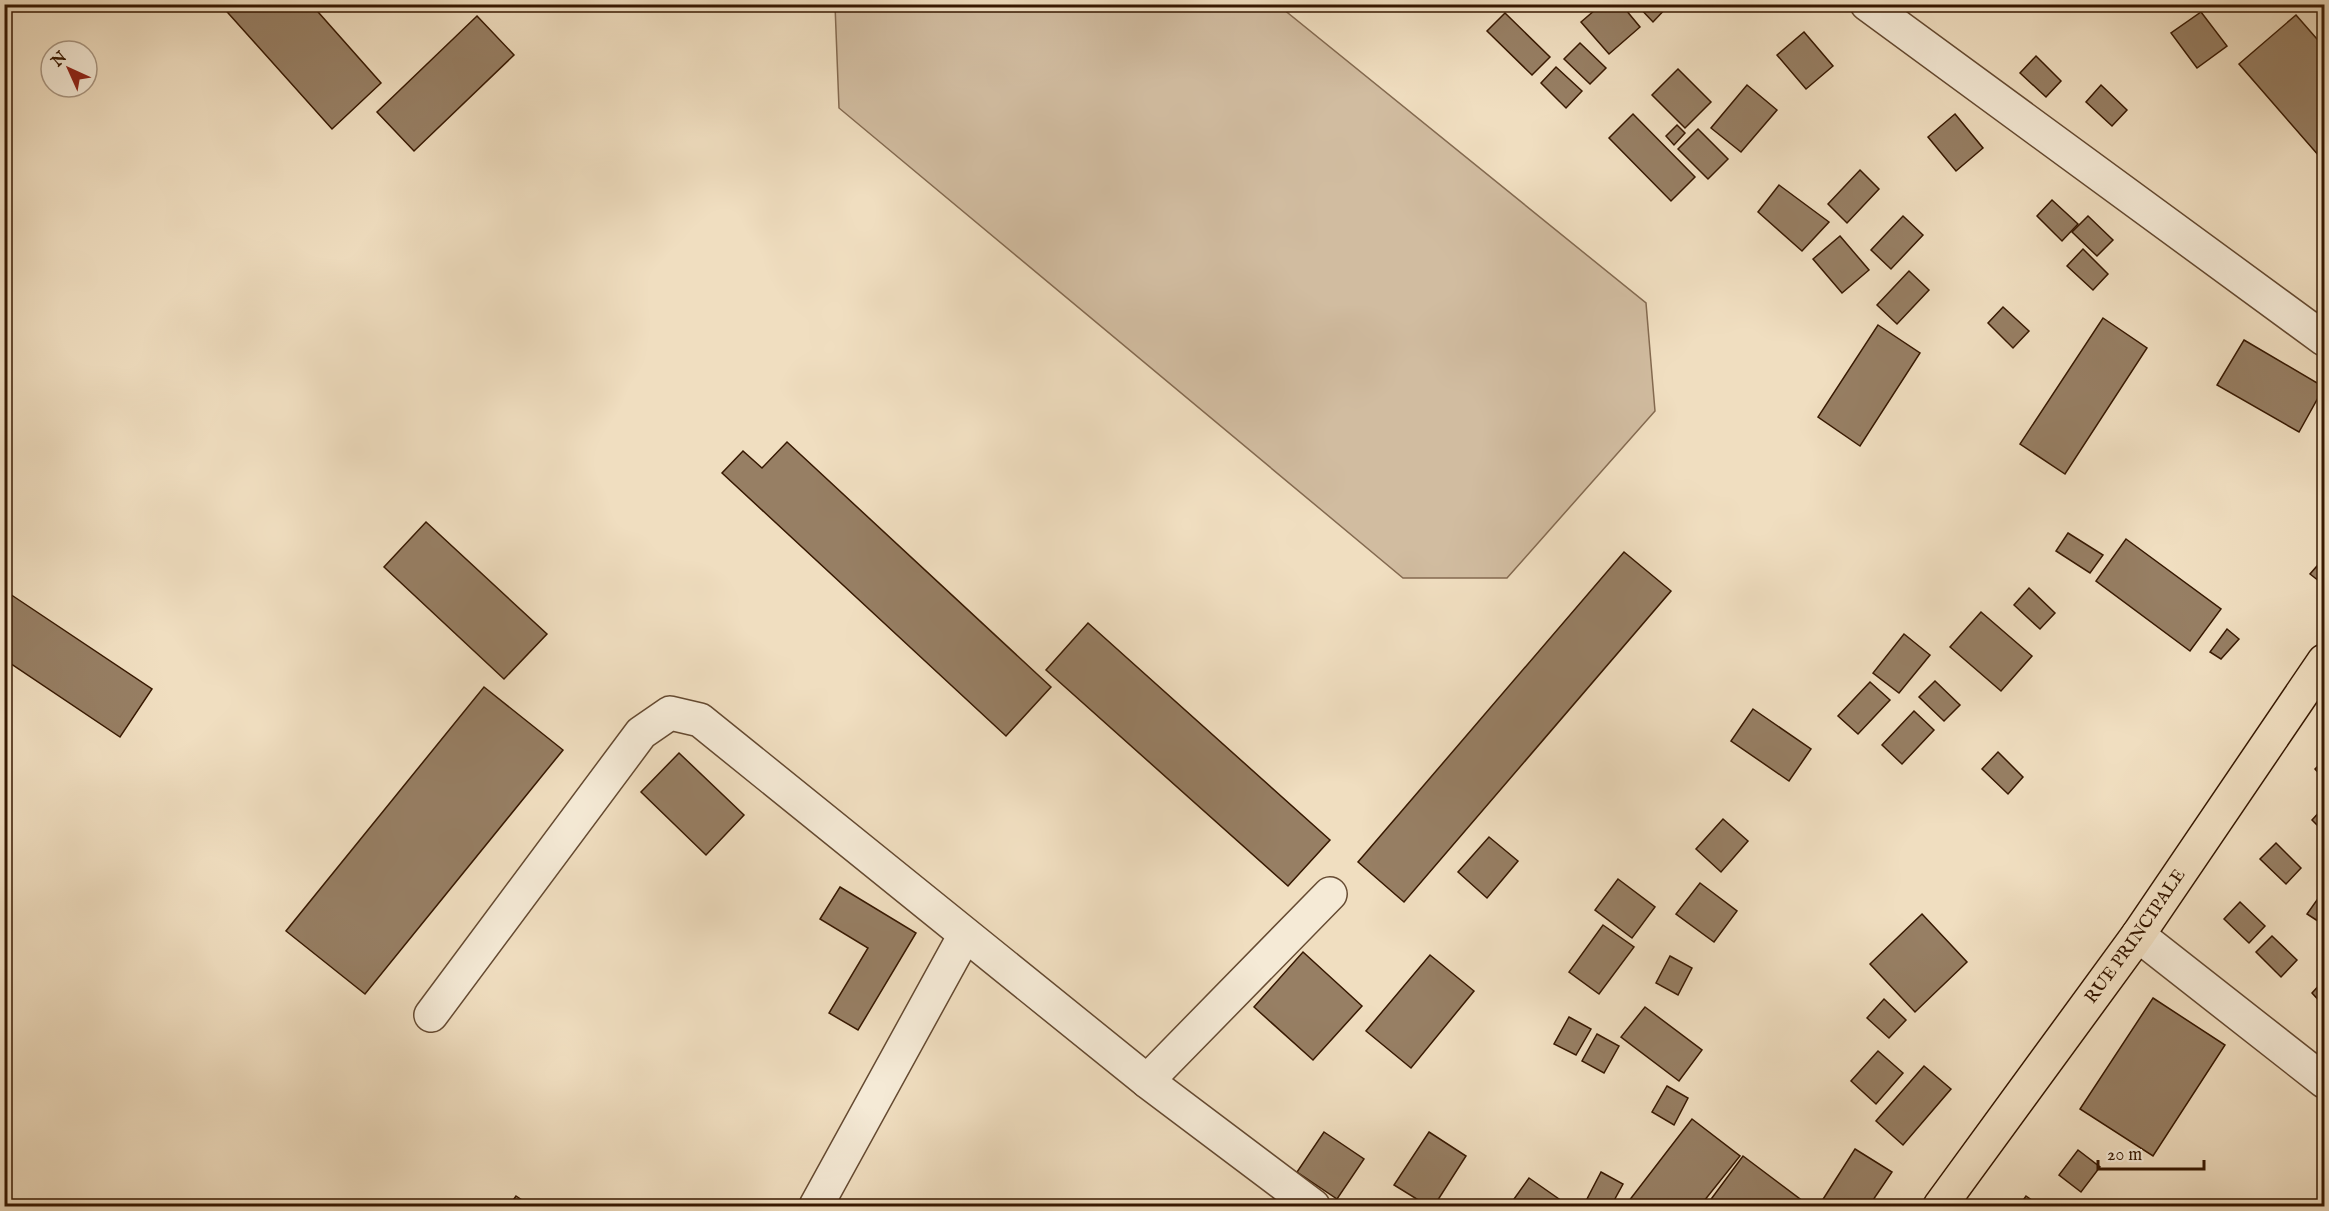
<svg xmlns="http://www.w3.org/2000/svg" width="2329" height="1211" font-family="'IM FELL English',serif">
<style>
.green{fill:#d1bca0;stroke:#846a50;stroke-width:1.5}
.building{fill:#977f64;stroke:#371801;stroke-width:1.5}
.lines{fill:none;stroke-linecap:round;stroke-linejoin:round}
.minor-casing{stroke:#654a31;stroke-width:36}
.major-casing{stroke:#371801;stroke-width:36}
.minor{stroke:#f5ead6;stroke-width:33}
.major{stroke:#f0dec0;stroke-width:33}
.labels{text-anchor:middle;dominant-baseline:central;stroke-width:5;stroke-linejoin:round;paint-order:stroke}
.street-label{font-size:18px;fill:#371801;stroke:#f5ead6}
</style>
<rect width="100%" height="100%" fill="#f0dec0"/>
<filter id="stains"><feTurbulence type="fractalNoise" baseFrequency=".00333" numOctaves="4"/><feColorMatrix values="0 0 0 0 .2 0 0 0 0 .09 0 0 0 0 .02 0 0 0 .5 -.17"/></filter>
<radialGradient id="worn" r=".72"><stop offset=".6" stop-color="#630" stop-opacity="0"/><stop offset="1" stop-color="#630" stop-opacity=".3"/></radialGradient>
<polygon class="green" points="835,5 1278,5 1646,303 1655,411 1507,578 1403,578 839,108"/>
<g class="building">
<polygon points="220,4 311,4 381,83 332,129"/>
<polygon points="1602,4 1621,4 1640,27 1609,54 1581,22"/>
<polygon points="1636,4 1668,4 1669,5 1653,22"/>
<polygon points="2201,12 2227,46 2197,68 2171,33"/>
<polygon points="1505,13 1550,57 1532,75 1487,31"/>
<polygon points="2296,15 2324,47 2324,151 2319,156 2239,64"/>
<polygon points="477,16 514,55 414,151 377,112"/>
<polygon points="1804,32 1833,66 1806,89 1777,55"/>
<polygon points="1580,43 1606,68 1590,84 1564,59"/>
<polygon points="2036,56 2061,81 2046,97 2020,73"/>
<polygon points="1556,67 1582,91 1566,108 1541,83"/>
<polygon points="1678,69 1711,102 1685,128 1652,95"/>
<polygon points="1747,85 1777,110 1741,152 1711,128"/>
<polygon points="2101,85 2127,110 2112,126 2086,102"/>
<polygon points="1633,114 1695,177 1671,201 1609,138"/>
<polygon points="1955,114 1983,148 1956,171 1928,137"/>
<polygon points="1677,125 1685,133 1674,145 1666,136"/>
<polygon points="1698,129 1728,159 1708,179 1678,149"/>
<polygon points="1860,170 1879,189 1847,223 1828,204"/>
<polygon points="1779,185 1829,222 1802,251 1758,212"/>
<polygon points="2052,200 2078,224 2062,241 2037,216"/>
<polygon points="1903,216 1923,235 1891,269 1871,250"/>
<polygon points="2088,216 2113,240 2097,256 2072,232"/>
<polygon points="1840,236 1869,270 1842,293 1813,259"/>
<polygon points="2083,249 2108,274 2093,290 2067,266"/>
<polygon points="1909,271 1929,290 1897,324 1877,305"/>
<polygon points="2003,307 2029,331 2013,348 1988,323"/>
<polygon points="2103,318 2147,348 2065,474 2020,444"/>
<polygon points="1878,325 1920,353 1860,446 1818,417"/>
<polygon points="2244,340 2324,387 2299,432 2217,385"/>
<polygon points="787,442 1051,687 1006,736 722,473 743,451 762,468"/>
<polygon points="426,522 547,634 504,679 384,567"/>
<polygon points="2068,533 2103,555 2090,573 2056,551"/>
<polygon points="2126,539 2221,609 2190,651 2096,581"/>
<polygon points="1624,552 1671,591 1404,902 1358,862"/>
<polygon points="2324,558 2324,585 2310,574"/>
<polygon points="2029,588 2055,613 2040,629 2014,605"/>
<polygon points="4,590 152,689 120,737 4,659"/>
<polygon points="1981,612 2032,656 2001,691 1950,647"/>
<polygon points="1088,623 1330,840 1288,886 1046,670"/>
<polygon points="2227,629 2239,639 2221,659 2210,652"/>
<polygon points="1904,634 1930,655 1899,693 1873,673"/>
<polygon points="1935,681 1960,705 1944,721 1919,697"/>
<polygon points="1870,682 1890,700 1858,734 1838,716"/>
<polygon points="484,687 563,750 365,994 286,931"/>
<polygon points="1753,709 1811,749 1789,781 1731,741"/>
<polygon points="1914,711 1934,730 1902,764 1882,745"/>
<polygon points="1998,752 2023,777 2008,794 1982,769"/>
<polygon points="679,753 744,815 706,855 641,792"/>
<polygon points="2324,760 2324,779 2315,769"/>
<polygon points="2324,807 2324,832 2312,820"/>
<polygon points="1723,819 1748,841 1721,872 1696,849"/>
<polygon points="1489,837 1518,861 1487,898 1458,872"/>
<polygon points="2276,843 2301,868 2286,884 2260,859"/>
<polygon points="1618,879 1655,907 1632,938 1595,910"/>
<polygon points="1700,883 1737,911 1714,942 1676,914"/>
<polygon points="840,887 916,933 858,1030 829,1013 868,948 820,919"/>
<polygon points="2324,890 2324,925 2307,914"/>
<polygon points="2240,902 2265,926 2249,943 2224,919"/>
<polygon points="1922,914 1967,962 1915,1012 1870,964"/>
<polygon points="1603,925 1634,947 1599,994 1569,972"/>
<polygon points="2272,936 2297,960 2281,977 2256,952"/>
<polygon points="1303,952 1362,1006 1313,1060 1254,1007"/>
<polygon points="1430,955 1474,991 1411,1068 1366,1031"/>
<polygon points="1670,956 1692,968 1678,995 1656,983"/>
<polygon points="2324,980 2324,1006 2312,993"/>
<polygon points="2153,998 2225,1045 2153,1156 2080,1109"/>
<polygon points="1884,999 1906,1020 1889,1038 1867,1018"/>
<polygon points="1645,1007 1702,1050 1679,1081 1621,1037"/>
<polygon points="1569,1017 1591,1029 1576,1055 1554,1044"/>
<polygon points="1597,1034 1619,1046 1604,1073 1582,1061"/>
<polygon points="1878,1051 1903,1073 1876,1104 1851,1081"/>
<polygon points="1924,1066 1951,1089 1903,1145 1876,1121"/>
<polygon points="1667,1086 1688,1098 1674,1125 1652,1112"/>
<polygon points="1692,1119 1740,1156 1700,1206 1625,1206"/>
<polygon points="1324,1132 1364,1159 1337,1199 1297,1172"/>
<polygon points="1429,1132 1466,1156 1434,1206 1428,1206 1394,1185"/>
<polygon points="1855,1149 1892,1172 1869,1206 1825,1206 1820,1204"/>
<polygon points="2078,1150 2100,1167 2081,1192 2059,1175"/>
<polygon points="1743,1156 1804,1202 1801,1206 1706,1206"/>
<polygon points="1601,1172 1623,1184 1611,1206 1601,1206 1587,1199"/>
<polygon points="1529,1178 1569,1206 1509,1206"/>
<polygon points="516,1196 531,1206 509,1206"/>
<polygon points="2026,1196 2040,1206 2019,1206"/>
</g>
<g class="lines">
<g class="minor-casing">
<g id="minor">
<polyline points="1867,4 2324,339"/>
<polyline points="2138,935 2324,1081"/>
<polyline points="431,1015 641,733 670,713 700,720 1147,1081 1313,1206"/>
<polyline points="1147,1081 1330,894"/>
<polyline points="816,1206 965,935"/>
</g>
</g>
<g class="major-casing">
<g id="major">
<path id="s1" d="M1940 1206 2138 935 2324 661"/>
</g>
</g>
<use href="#minor" class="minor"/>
<use href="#major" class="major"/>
</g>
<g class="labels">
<g class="street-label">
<text stroke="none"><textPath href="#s1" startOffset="333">RUE PRINCIPALE</textPath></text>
</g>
</g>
<rect width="2329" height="1211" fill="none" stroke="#f0dec0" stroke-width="24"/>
<rect x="6" y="6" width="2317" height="1199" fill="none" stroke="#371801" stroke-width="3"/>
<rect x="12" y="12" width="2305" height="1187" fill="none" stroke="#371801" stroke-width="1.5"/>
<g transform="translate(69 69) rotate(315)"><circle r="28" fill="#f5ead6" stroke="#a99681" stroke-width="1.5"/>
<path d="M0-4.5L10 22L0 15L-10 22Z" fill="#8f2418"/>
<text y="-9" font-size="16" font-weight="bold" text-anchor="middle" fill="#371801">N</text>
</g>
<path d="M2098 1160v9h106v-9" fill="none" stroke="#371801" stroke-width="3"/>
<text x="2107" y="1160" font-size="18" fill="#371801" stroke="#f5ead6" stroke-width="4.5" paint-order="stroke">20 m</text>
<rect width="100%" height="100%" filter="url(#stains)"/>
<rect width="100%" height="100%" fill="url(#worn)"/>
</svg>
